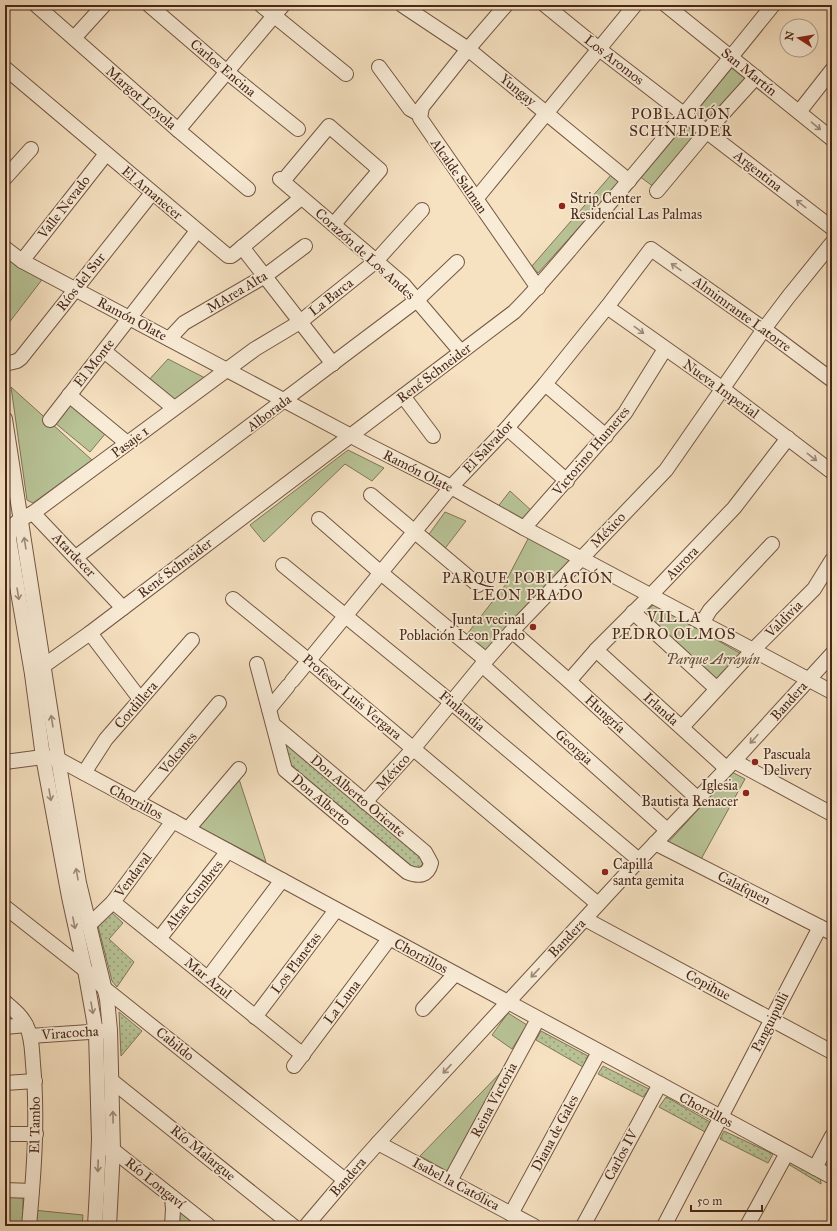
<svg xmlns="http://www.w3.org/2000/svg" width="837" height="1231" font-family="'IM FELL Great Primer',serif">
<style>
.grass{fill:url(#grass-dots);stroke:#807658}
.park{fill:#b8c396;stroke:#807658}
.lines{fill:none;stroke-linecap:round;stroke-linejoin:round}
.minor-casing{stroke:#745643;stroke-width:16}
.minor{stroke:#f9ecd7;stroke-width:14}
.oneway{stroke:#a08a78}
.poi-dot{fill:#8f2418;stroke:#f9ecd7;stroke-width:1.5}
.labels{text-anchor:middle;dominant-baseline:central;stroke-width:3.5;stroke-linejoin:round;paint-order:stroke}
.street-label{font-size:14px;fill:#482819;stroke:#f9ecd7}
.poi-label{font-size:14px;fill:#482819;stroke:#f9ecd7;text-anchor:start}
.park-label{font-size:14px;font-style:italic;fill:#644f38;stroke:#f9ecd7}
.neighbourhood-label{font-size:15px;letter-spacing:1px;fill:#482819;stroke:#f9ecd7}
</style>
<defs>
<pattern id="grass-dots" width="8" height="8" patternUnits="userSpaceOnUse"><rect width="8" height="8" fill="#b8c396"/><path d="M2 2h.1M6 6h.1" fill="none" stroke="#989e7a" stroke-width="1.8" stroke-linecap="round"/></pattern>
</defs>
<rect width="100%" height="100%" fill="#f6e1c1"/>
<filter id="stains"><feTurbulence type="fractalNoise" baseFrequency=".005" numOctaves="4"/><feColorMatrix values="0 0 0 0 .2 0 0 0 0 .09 0 0 0 0 .02 0 0 0 .5 -.17"/></filter>
<radialGradient id="worn" r=".72"><stop offset=".6" stop-color="#630" stop-opacity="0"/><stop offset="1" stop-color="#630" stop-opacity=".3"/></radialGradient>
<g class="grass">
<path d="M281 737 424 860C422 866 420 868 414 869L287 768Z"/>
<polygon points="111,912 123,923 109,939 134,962 117,987 112,981 98,926"/>
<polygon points="119,1012 142,1031 121,1056"/>
<polygon points="541,1031 588,1056 583,1067 536,1040"/>
<polygon points="603,1066 649,1089 643,1097 598,1074"/>
<polygon points="666,1097 712,1123 707,1133 659,1107"/>
<polygon points="724,1131 773,1154 768,1163 720,1139"/>
<polygon points="792,1158 820,1173 821,1184 788,1164"/>
</g>
<g class="park">
<polygon points="731,64 749,79 654,187 639,176"/>
<polygon points="611,175 620,182 538,273 532,266"/>
<polygon points="5,254 44,277 5,328"/>
<polygon points="168,359 209,380 176,405 147,382"/>
<polygon points="11,387 92,460 33,503 27,500"/>
<polygon points="70,405 105,434 90,452 55,423"/>
<polygon points="348,450 384,468 372,481 345,464 264,542 250,525"/>
<polygon points="510,491 533,512 522,523 496,509"/>
<polygon points="445,512 466,521 443,551 427,537"/>
<polygon points="529,537 574,556 485,654 464,638 506,584 507,579"/>
<polygon points="654,604 743,655 716,686 641,617"/>
<polygon points="732,772 745,779 700,861 665,846"/>
<polygon points="238,776 266,862 195,825"/>
<polygon points="508,1013 527,1025 512,1049 492,1035"/>
<polygon points="508,1065 452,1174 420,1156"/>
<polygon points="5,1196 23,1197 23,1209 83,1215 82,1226 5,1226"/>
<polygon points="178,1207 201,1226 175,1226"/>
</g>
<g class="lines">
<g class="minor-casing">
<g id="minor">
<polyline points="36,5 178,130 248,189"/>
<polyline points="149,5 227,72 298,129"/>
<polyline points="261,5 346,74"/>
<polyline points="402,5 468,49 629,181"/>
<polyline points="506,5 468,49 422,107 420,118 538,288"/>
<polyline points="545,5 599,49 832,228"/>
<polyline points="666,5 832,139"/>
<polyline points="74,38 104,5"/>
<polyline points="379,67 410,109 419,114"/>
<polyline points="5,68 228,256 231,256 234,254 301,198"/>
<polyline points="799,112 832,70"/>
<polyline points="178,130 283,5"/>
<polyline points="5,178 31,149"/>
<polyline points="280,179 403,284 461,352"/>
<polyline points="283,181 329,126 380,170 334,224"/>
<polyline points="657,191 707,131 756,77"/>
<polyline points="476,199 635,5"/>
<polyline points="242,247 333,364"/>
<polyline points="5,248 22,261 368,445 451,487 524,528 832,692"/>
<polyline points="22,261 106,154"/>
<polyline points="607,307 723,389 832,472"/>
<polyline points="169,339 184,323 265,276 305,246"/>
<polyline points="104,351 174,408"/>
<polyline points="5,364 17,361 21,358 152,193"/>
<polyline points="545,384 606,436"/>
<polyline points="69,395 127,443"/>
<polyline points="403,396 433,436"/>
<polyline points="5,419 58,759 79,883 107,999 110,1030 113,1150 109,1226"/>
<polyline points="50,420 197,231"/>
<polyline points="507,428 567,481"/>
<polyline points="371,495 478,585"/>
<polyline points="33,513 255,349 300,322 376,261 422,210"/>
<polyline points="319,519 381,573 486,660"/>
<polyline points="524,528 625,413 665,349"/>
<polyline points="76,557 417,300 457,262"/>
<polyline points="283,565 451,702 639,860"/>
<polyline points="233,599 309,661 598,904"/>
<polyline points="633,612 717,689"/>
<polyline points="702,623 710,610 772,544"/>
<polyline points="512,631 569,681 697,798"/>
<polyline points="90,633 140,699"/>
<polyline points="596,650 726,768"/>
<path d="M257 664 285 770 407 872C419 877 428 876 431 863L425 852 274 725"/>
<polyline points="482,665 667,830"/>
<path d="M32 674 90 633 514 312C544 282 569 250 597 218 657 148 715 77 773 5"/>
<polyline points="292,681 451,487 507,428 545,384 607,307 651,249 764,329 832,380"/>
<polyline points="569,681 596,650 651,595 734,508 788,438"/>
<polyline points="269,709 288,686"/>
<polyline points="682,727 753,650 814,589 832,560"/>
<polyline points="734,761 832,814"/>
<polyline points="5,762 43,757 58,759 832,1177"/>
<polyline points="84,773 106,739 192,640"/>
<polyline points="136,802 219,703"/>
<polyline points="365,802 413,749 482,665 512,631 666,470 764,329 789,296 832,243"/>
<polyline points="188,829 239,769"/>
<polyline points="655,843 832,933"/>
<polyline points="113,902 303,1055"/>
<polyline points="5,907 85,970 104,988 345,1180"/>
<polyline points="585,919 832,1052"/>
<polyline points="89,925 113,902 173,821"/>
<polyline points="159,939 228,851"/>
<polyline points="208,978 282,880"/>
<path d="M5 1002C13 1009 21 1015 26 1025 32 1036 32 1051 33 1064 38 1118 34 1172 29 1226"/>
<polyline points="423,1009 455,974"/>
<polyline points="255,1017 336,910"/>
<polyline points="5,1027 26,1025"/>
<polyline points="30,1036 104,1031"/>
<polyline points="294,1066 389,939"/>
<polyline points="112,1081 293,1226"/>
<polyline points="5,1083 35,1081"/>
<polyline points="5,1134 36,1134"/>
<polyline points="378,1143 534,1226"/>
<polyline points="108,1149 113,1150 209,1226"/>
<polyline points="815,1168 832,1136"/>
<polyline points="450,1181 538,1019"/>
<polyline points="5,1190 32,1191"/>
<polyline points="511,1214 599,1052"/>
<path d="M95 1226 97 1190 99 1139 96 1032 85 970 69 897 43 757 32 674 9 539C9 523 21 519 33 513L123 608"/>
<polyline points="172,1226 173,1209 172,1197"/>
<polyline points="306,1226 345,1180 378,1143 639,860 734,761 832,654"/>
<polyline points="583,1226 660,1084"/>
<polyline points="664,1226 820,927"/>
<polyline points="747,1226 787,1153"/>
</g>
</g>
<use href="#minor" class="minor"/>
</g>
<defs><path id="oneway-shaft" d="M-6 0H5M1.5-3L5.5 0L1.5 3" fill="none" stroke-width="1.6" stroke-linecap="round" stroke-linejoin="round"/></defs>
<g class="oneway">
<use href="#oneway-shaft" transform="translate(816 126) rotate(40)"/>
<use href="#oneway-shaft" transform="translate(801 204) rotate(-142)"/>
<use href="#oneway-shaft" transform="translate(676 267) rotate(-145)"/>
<use href="#oneway-shaft" transform="translate(639 330) rotate(36)"/>
<use href="#oneway-shaft" transform="translate(812 457) rotate(38)"/>
<use href="#oneway-shaft" transform="translate(25 543) rotate(-99)"/>
<use href="#oneway-shaft" transform="translate(18 594) rotate(81)"/>
<use href="#oneway-shaft" transform="translate(52 721) rotate(-99)"/>
<use href="#oneway-shaft" transform="translate(754 739) rotate(132)"/>
<use href="#oneway-shaft" transform="translate(50 795) rotate(80)"/>
<use href="#oneway-shaft" transform="translate(77 874) rotate(-100)"/>
<use href="#oneway-shaft" transform="translate(74 923) rotate(79)"/>
<use href="#oneway-shaft" transform="translate(535 973) rotate(133)"/>
<use href="#oneway-shaft" transform="translate(92 1008) rotate(80)"/>
<use href="#oneway-shaft" transform="translate(447 1069) rotate(133)"/>
<use href="#oneway-shaft" transform="translate(113 1117) rotate(-91)"/>
<use href="#oneway-shaft" transform="translate(98 1166) rotate(92)"/>
</g>
<g class="poi-dot">
<circle cx="562" cy="206" r="4"/>
<circle cx="533" cy="627" r="4"/>
<circle cx="755" cy="762" r="4"/>
<circle cx="746" cy="793" r="4"/>
<circle cx="605" cy="872" r="4"/>
</g>
<g class="labels">
<g class="street-label">
<text transform="translate(614 60) rotate(38)">Los Aromos</text>
<text transform="translate(223 68) rotate(40)">Carlos Encina</text>
<text transform="translate(749 72) rotate(39)">San Martín</text>
<text transform="translate(518 90) rotate(39)">Yungay</text>
<text transform="translate(141 98) rotate(41)">Margot Loyola</text>
<text transform="translate(758 171) rotate(38)">Argentina</text>
<text transform="translate(459 176) rotate(55)">Alcalde Salman</text>
<text transform="translate(152 193) rotate(40)">El Amanecer</text>
<text transform="translate(64 207) rotate(-52)">Valle Nevado</text>
<text transform="translate(365 254) rotate(42)">Corazón de Los Andes</text>
<text transform="translate(81 282) rotate(-52)">Ríos del Sur</text>
<text transform="translate(237 292) rotate(-31)">MArea Alta</text>
<text transform="translate(331 297) rotate(-38)">La Barca</text>
<text transform="translate(742 314) rotate(36)">Almimrante Latorre</text>
<text transform="translate(132 319) rotate(28)">Ramón Olate</text>
<text transform="translate(94 363) rotate(-52)">El Monte</text>
<text transform="translate(434 373) rotate(-37)">René Schneider</text>
<text transform="translate(721 389) rotate(36)">Nueva Imperial</text>
<text transform="translate(269 413) rotate(-37)">Alborada</text>
<text transform="translate(130 442) rotate(-37)">Pasaje 1</text>
<text transform="translate(488 447) rotate(-47)">El Salvador</text>
<text transform="translate(591 451) rotate(-50)">Victorino Humeres</text>
<text transform="translate(418 471) rotate(27)">Ramón Olate</text>
<text transform="translate(608 530) rotate(-46)">México</text>
<text transform="translate(74 555) rotate(46)">Atardecer</text>
<text transform="translate(682 563) rotate(-46)">Aurora</text>
<text transform="translate(175 568) rotate(-37)">René Schneider</text>
<text transform="translate(784 619) rotate(-45)">Valdivia</text>
<text transform="translate(352 697) rotate(40)">Profesor Luis Vergara</text>
<text transform="translate(789 701) rotate(-48)">Bandera</text>
<text transform="translate(136 705) rotate(-49)">Cordillera</text>
<text transform="translate(661 709) rotate(42)">Irlanda</text>
<text transform="translate(462 711) rotate(40)">Finlandia</text>
<text transform="translate(605 714) rotate(42)">Hungría</text>
<text transform="translate(574 747) rotate(42)">Georgia</text>
<text transform="translate(178 753) rotate(-50)">Volcanes</text>
<text transform="translate(393 772) rotate(-48)">México</text>
<text transform="translate(358 796) rotate(40)">Don Alberto Oriente</text>
<text transform="translate(321 800) rotate(40)">Don Alberto</text>
<text transform="translate(136 802) rotate(28)">Chorrillos</text>
<text transform="translate(133 875) rotate(-53)">Vendaval</text>
<text transform="translate(744 888) rotate(27)">Calafquen</text>
<text transform="translate(194 895) rotate(-52)">Altas Cumbres</text>
<text transform="translate(567 938) rotate(-47)">Bandera</text>
<text transform="translate(421 956) rotate(28)">Chorrillos</text>
<text transform="translate(296 963) rotate(-53)">Los Planetas</text>
<text transform="translate(208 978) rotate(39)">Mar Azul</text>
<text transform="translate(708 985) rotate(28)">Copihue</text>
<text transform="translate(342 1002) rotate(-53)">La Luna</text>
<text transform="translate(770 1022) rotate(-63)">Panguipulli</text>
<text transform="translate(70 1033) rotate(-4)">Viracocha</text>
<text transform="translate(175 1044) rotate(39)">Cabildo</text>
<text transform="translate(494 1100) rotate(-62)">Reina Victoria</text>
<text transform="translate(706 1110) rotate(28)">Chorrillos</text>
<text transform="translate(35 1125) rotate(-89)">El Tambo</text>
<text transform="translate(555 1133) rotate(-62)">Diana de Gales</text>
<text transform="translate(203 1153) rotate(39)">Río Malargue</text>
<text transform="translate(621 1155) rotate(-62)">Carlos IV</text>
<text transform="translate(348 1177) rotate(-49)">Bandera</text>
<text transform="translate(155 1183) rotate(39)">Río Longaví</text>
<text transform="translate(456 1184) rotate(28)">Isabel la Católica</text>
</g>
<g class="poi-label">
<text x="570" y="198">Strip Center<tspan x="570" dy="16">Residencial Las Palmas</tspan></text>
<text x="525" y="619" text-anchor="end">Junta vecinal<tspan x="525" dy="16">Población Leon Prado</tspan></text>
<text x="763" y="754">Pascuala<tspan x="763" dy="16">Delivery</tspan></text>
<text x="738" y="785" text-anchor="end">Iglesia<tspan x="738" dy="16">Bautista Renacer</tspan></text>
<text x="613" y="864">Capilla<tspan x="613" dy="16">santa gemita</tspan></text>
</g>
<g class="park-label">
<text x="713" y="659">Parque Arrayán</text>
</g>
<g class="neighbourhood-label">
<text x="681" y="114">POBLACIÓN<tspan x="681" dy="17">SCHNEIDER</tspan></text>
<text x="528" y="578">PARQUE POBLACIÓN<tspan x="528" dy="17">LEON PRADO</tspan></text>
<text x="674" y="617">VILLA<tspan x="674" dy="17">PEDRO OLMOS</tspan></text>
</g>
</g>
<rect width="837" height="1231" fill="none" stroke="#f6e1c1" stroke-width="20"/>
<rect x="6" y="6" width="825" height="1219" fill="none" stroke="#482819" stroke-width="2"/>
<rect x="10" y="10" width="817" height="1211" fill="none" stroke="#482819"/>
<g transform="translate(799 38) rotate(282)"><circle r="19" fill="#f9ecd7" stroke="#b29e8b"/>
<path d="M0-3L7 15L0 10L-7 15Z" fill="#8f2418"/>
<text y="-6" font-size="11" font-weight="bold" text-anchor="middle" fill="#482819">N</text>
</g>
<path d="M691 1205v6h71v-6" fill="none" stroke="#482819" stroke-width="2"/>
<text x="697" y="1205" font-size="12" fill="#482819" stroke="#f9ecd7" stroke-width="3" paint-order="stroke">50 m</text>
<rect width="100%" height="100%" filter="url(#stains)"/>
<rect width="100%" height="100%" fill="url(#worn)"/>
</svg>
